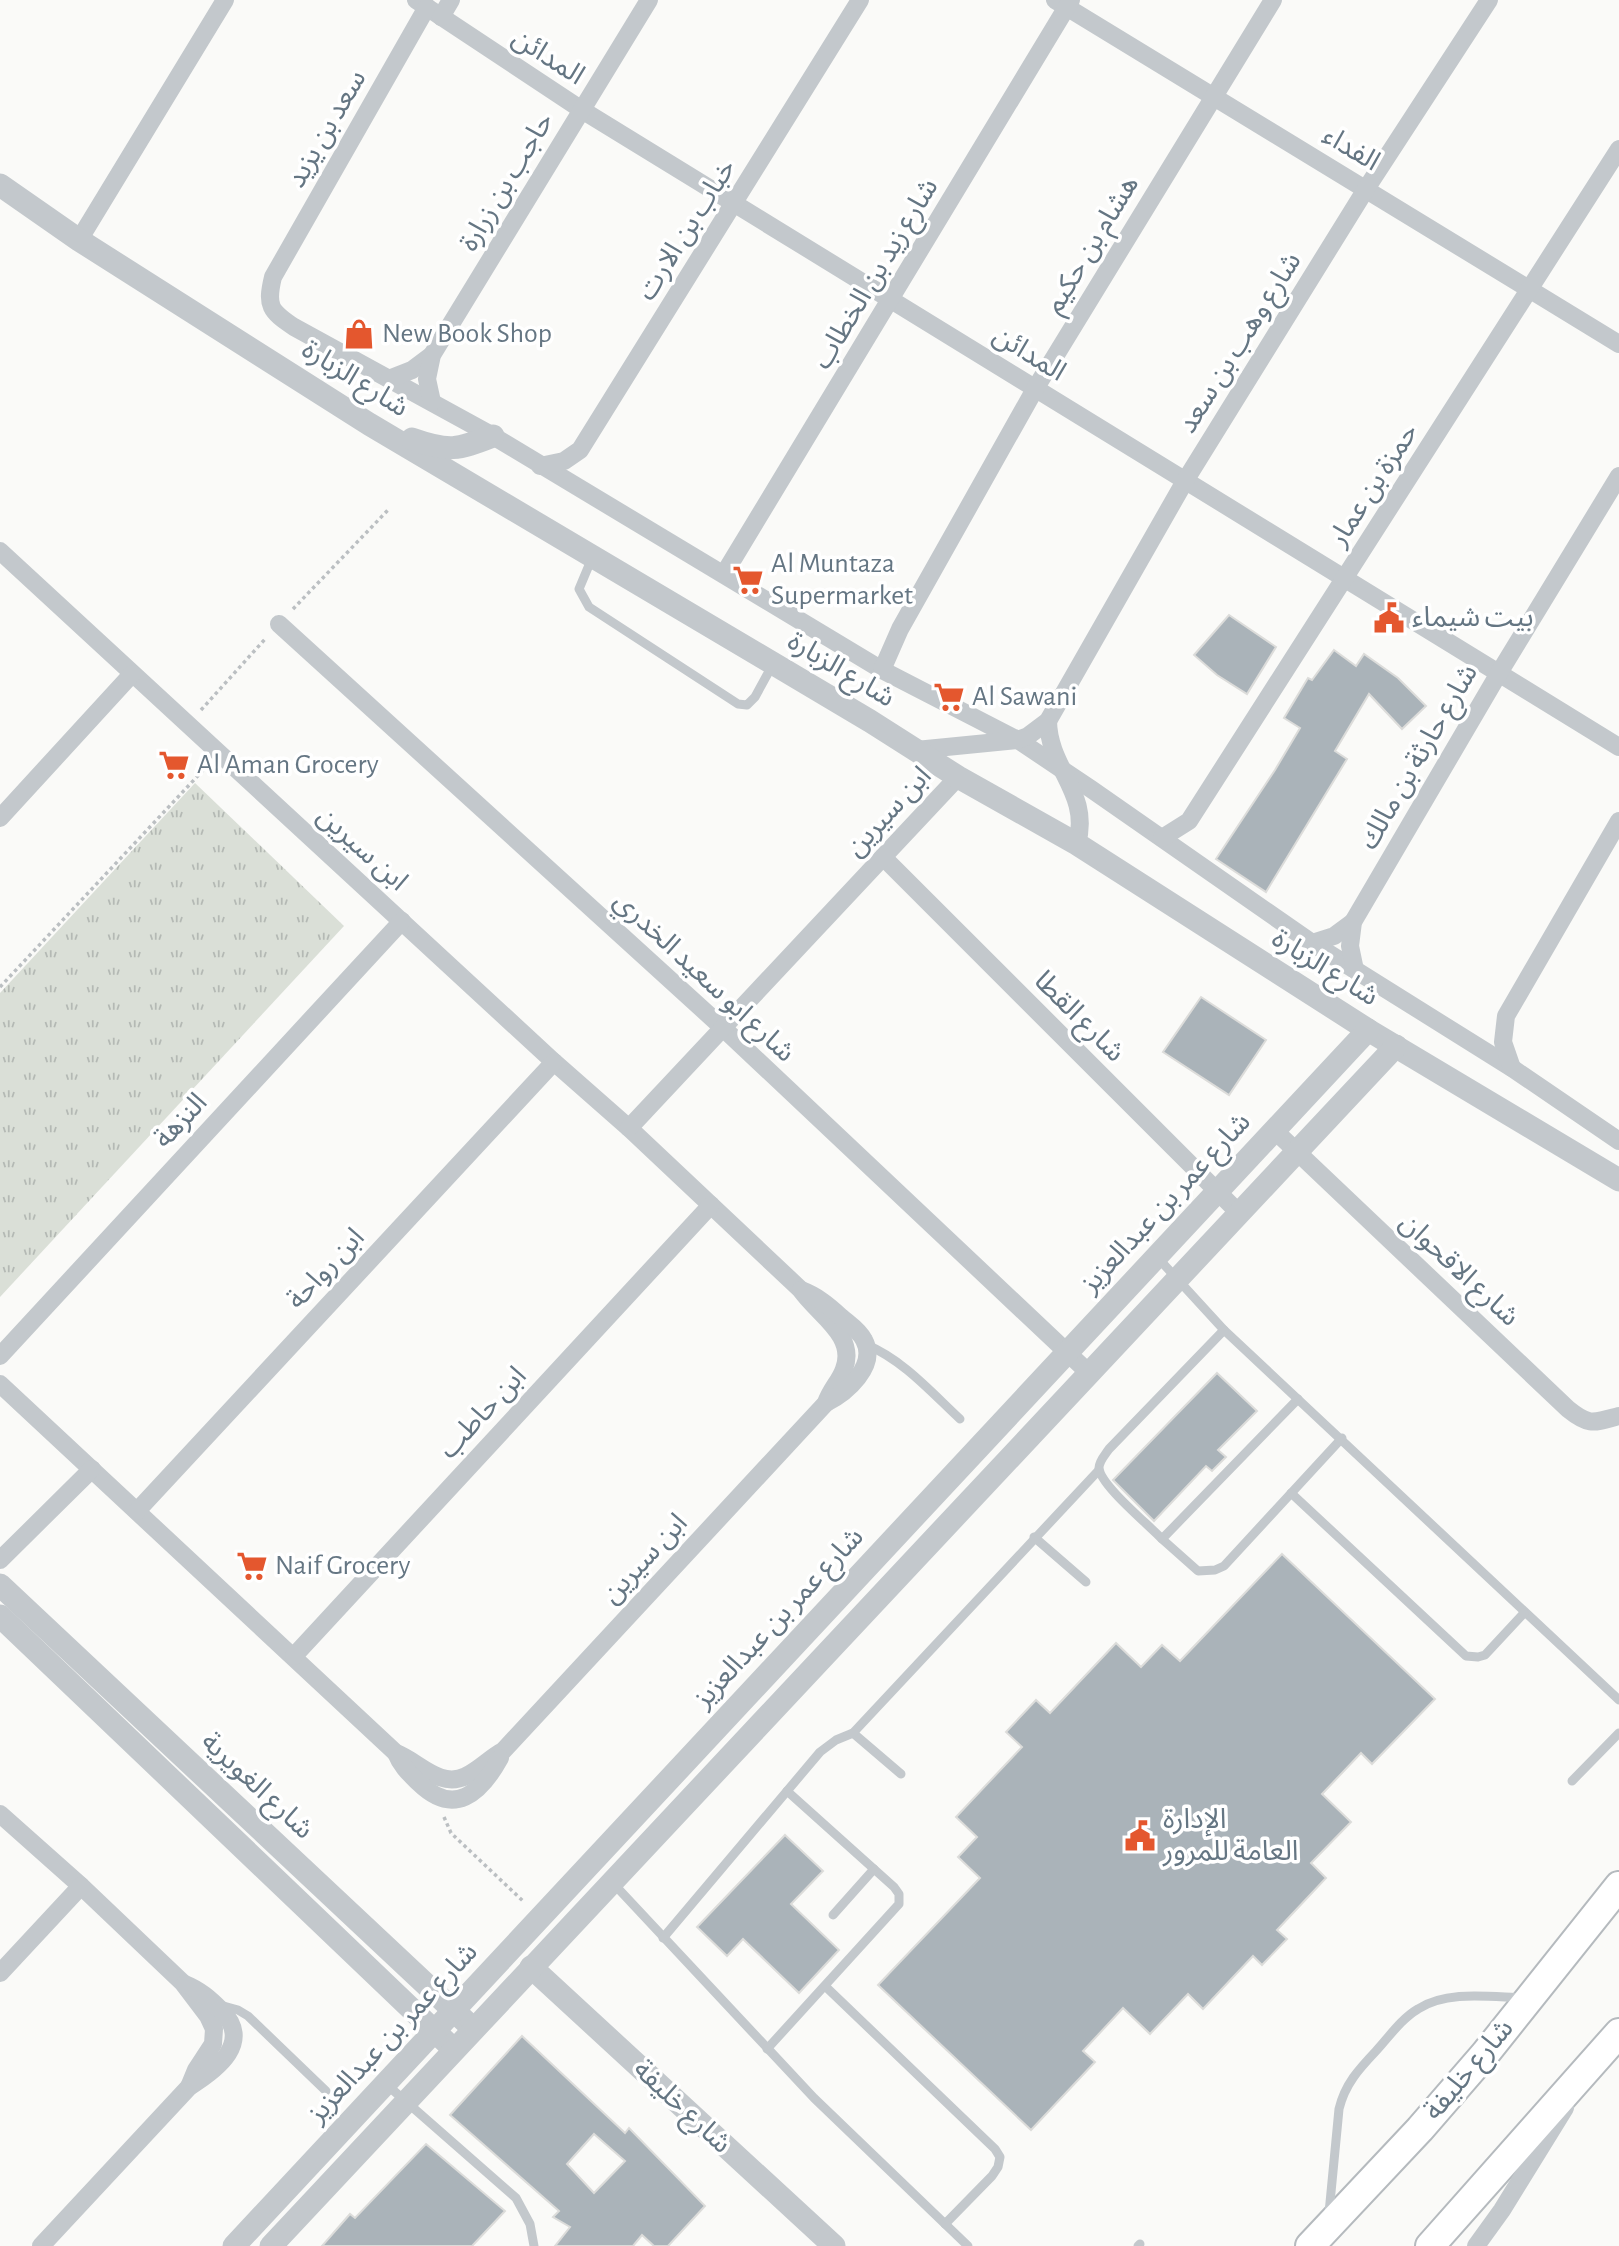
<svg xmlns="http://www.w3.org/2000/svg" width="1619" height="2246" font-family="'Alegreya Sans','Noto Sans Arabic',sans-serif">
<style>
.park{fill:url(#park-tufts)}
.building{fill:#aab3b9;stroke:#dcdcda;stroke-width:2;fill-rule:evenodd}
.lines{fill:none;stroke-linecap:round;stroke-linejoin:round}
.primary-casing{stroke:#b5babe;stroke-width:32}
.path{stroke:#bbbfc2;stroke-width:3.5;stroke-dasharray:3.5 3.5;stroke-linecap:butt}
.service{stroke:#c3c8cc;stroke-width:9}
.minor{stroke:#c3c8cc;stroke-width:18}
.tertiary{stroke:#c3c8cc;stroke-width:23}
.primary{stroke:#fff;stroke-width:28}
.labels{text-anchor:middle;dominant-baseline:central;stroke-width:7;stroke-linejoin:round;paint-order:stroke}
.street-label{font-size:28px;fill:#657683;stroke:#fff}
.poi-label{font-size:28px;fill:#657683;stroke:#fff;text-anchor:start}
</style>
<defs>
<pattern id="park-tufts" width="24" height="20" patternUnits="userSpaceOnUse" patternTransform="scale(1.75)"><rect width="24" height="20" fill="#dadfd7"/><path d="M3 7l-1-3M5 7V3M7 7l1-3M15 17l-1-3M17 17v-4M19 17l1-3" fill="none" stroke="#b4b9b4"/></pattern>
</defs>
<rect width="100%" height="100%" fill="#fafaf8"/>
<polygon class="park" points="195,783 344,926 0,1297 0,993"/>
<g class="building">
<polygon points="1229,615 1276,647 1247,694 1217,675 1194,655"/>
<polygon points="1334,650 1356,666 1364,654 1398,678 1426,706 1402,729 1369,694 1335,751 1347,759 1266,892 1216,859 1275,770 1300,728 1284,718 1308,678 1312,680"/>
<polygon points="1201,997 1266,1040 1229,1095 1163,1052"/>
<polygon points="1217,1373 1257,1411 1218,1450 1226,1457 1212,1471 1206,1466 1154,1521 1113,1480"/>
<polygon points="1282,1554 1435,1699 1372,1764 1361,1753 1322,1794 1351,1822 1311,1863 1326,1878 1277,1930 1287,1939 1262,1965 1253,1956 1203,2009 1188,1994 1150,2034 1123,2008 1083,2051 1095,2062 1031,2130 878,1985 980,1878 958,1857 977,1837 956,1817 1022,1747 1006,1732 1036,1700 1050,1713 1116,1643 1141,1667 1162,1645 1180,1661"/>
<polygon points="785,1835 823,1871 791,1904 839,1950 799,1993 743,1939 727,1956 697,1927"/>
<path d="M522 2036 625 2133 629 2128 705 2206 668 2246H654L642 2235 633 2246H555L570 2227 553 2217 559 2211 450 2115ZM594 2134 625 2161 594 2193 567 2164Z"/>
<polygon points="426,2144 505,2211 472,2246 322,2246 350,2214 355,2218"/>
</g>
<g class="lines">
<g class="primary-casing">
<g id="primary">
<polyline points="1310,2246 1420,2129 1485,2054 1619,1886"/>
<polyline points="1430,2246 1619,2033"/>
</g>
</g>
<g class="path">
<polyline points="293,609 388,510"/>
<polyline points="201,710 266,638"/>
<polyline points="0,987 207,766"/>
<polyline points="444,1817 451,1833 524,1902"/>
</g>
<g class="service">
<polyline points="592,558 579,589 589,607 738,704 747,705 755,697 773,664"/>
<polyline points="1158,1258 1224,1330 1619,1700"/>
<path d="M867 1345C903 1360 931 1392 960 1419"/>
<polyline points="1298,1399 1162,1539 1198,1571 1215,1570 1224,1566 1342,1438"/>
<polyline points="1291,1493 1466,1656 1478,1657 1485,1655 1524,1613"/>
<polyline points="1034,1537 1086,1582"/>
<path d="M1162 1539C1149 1525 1100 1485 1099 1468 1099 1461 1105 1455 1109 1449L1224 1330"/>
<polyline points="853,1733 901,1774"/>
<polyline points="1572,1781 1619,1733"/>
<polyline points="612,1882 814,2098 968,2246"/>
<polyline points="833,1915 874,1869"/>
<polyline points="663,1938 820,1752 836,1740 853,1733 1099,1470"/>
<polyline points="825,1986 995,2149 1000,2157 998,2167 992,2176 945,2224"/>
<polyline points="220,2005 238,2010 248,2016 326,2091"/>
<polyline points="767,2049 899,1904 899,1894 894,1887 787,1791"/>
<polyline points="386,2084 516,2198 530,2224 534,2246"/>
<path d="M1329 2213 1339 2109C1345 2084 1359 2069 1376 2051 1389 2037 1401 2019 1418 2009 1447 1990 1490 1997 1524 1998"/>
<polyline points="1138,2246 1140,2244"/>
</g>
<g class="minor">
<polyline points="416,0 582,110 1619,747"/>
<polyline points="1055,0 1619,344"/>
<path d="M427 7 273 277C266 306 270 311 294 327L493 436 882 670 1018 740 1091 789 1312 943 1512 1068 1619 1141"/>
<polyline points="441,17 451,0"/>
<polyline points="79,240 225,0"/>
<polyline points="389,379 412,370 432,355"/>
<polyline points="432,402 427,379 432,355 649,0"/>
<polyline points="540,466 564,461 580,450 860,0"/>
<path d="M0 551 554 1062 629 1128 801 1290C817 1314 857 1335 844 1369 840 1381 830 1390 826 1403"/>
<polyline points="724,574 1071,0"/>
<polyline points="279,624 722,1027 1089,1373"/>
<polyline points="882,670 900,629 1035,389 1273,0"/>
<path d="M1048 721C1049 770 1091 792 1077 844"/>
<polyline points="916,750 1018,740 1028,736 1048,721 1185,481 1366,189 1489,0"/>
<polyline points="0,818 132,674"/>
<polyline points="1162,838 1189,821 1619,149"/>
<polyline points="883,857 1239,1213"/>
<polyline points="1312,943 1334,936 1353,922"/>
<polyline points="1355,970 1350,946 1353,922 1499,673 1619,476"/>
<polyline points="1512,1068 1503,1042 1506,1016 1619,821"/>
<polyline points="629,1128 958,777"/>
<path d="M1274 1130 1568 1409C1589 1426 1593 1423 1619 1416"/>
<polyline points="0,1356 402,921"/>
<path d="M0 1384 396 1753C419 1762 440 1789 466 1776 479 1770 490 1758 503 1751L826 1403C846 1393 878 1366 864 1340 859 1330 849 1324 841 1317 828 1305 817 1296 801 1290"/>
<polyline points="137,1511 554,1062"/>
<polyline points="0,1560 92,1469"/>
<polyline points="294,1656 711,1205"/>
<path d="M396 1753C401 1766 410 1774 419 1783 454 1817 480 1794 500 1758"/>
<polyline points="0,1814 81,1886 183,1983 208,2016 214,2029 213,2044 196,2070 189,2087"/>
<polyline points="0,1973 81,1886"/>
<path d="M41 2246 189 2087C218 2069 253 2042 221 2010 210 1999 200 1990 185 1984"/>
<polyline points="1476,2246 1502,2210 1565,2108"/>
</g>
<g class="tertiary">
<polyline points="0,185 79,240 369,424 870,721 958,777 1077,844 1368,1030 1619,1180"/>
<path d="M412 439C449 452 457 450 493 436"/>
<polyline points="0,1585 466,2022"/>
<polyline points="0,1616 446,2042"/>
<polyline points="531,1967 834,2246"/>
<polyline points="234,2246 1368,1030"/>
<polyline points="271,2246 1396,1046"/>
</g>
<use href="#primary" class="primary"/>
</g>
<defs>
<g id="shop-bare" transform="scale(2.415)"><path d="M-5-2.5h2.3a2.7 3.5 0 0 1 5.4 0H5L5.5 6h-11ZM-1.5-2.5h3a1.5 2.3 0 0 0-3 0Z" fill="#e4572e" stroke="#fff" stroke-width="2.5" paint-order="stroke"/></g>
<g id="supermarket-bare" transform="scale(2.415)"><path d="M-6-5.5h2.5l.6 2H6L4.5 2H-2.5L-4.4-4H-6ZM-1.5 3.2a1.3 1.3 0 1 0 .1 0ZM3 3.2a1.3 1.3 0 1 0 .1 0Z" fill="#e4572e" stroke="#fff" stroke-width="2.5" paint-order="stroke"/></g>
<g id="civic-bare" transform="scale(2.415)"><path d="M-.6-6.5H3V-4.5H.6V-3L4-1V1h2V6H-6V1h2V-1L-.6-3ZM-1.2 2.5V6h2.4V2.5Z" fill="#e4572e" stroke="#fff" stroke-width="2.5" paint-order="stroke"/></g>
</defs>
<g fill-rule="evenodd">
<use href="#shop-bare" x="359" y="334"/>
<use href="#supermarket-bare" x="748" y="580"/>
<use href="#civic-bare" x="1389" y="618"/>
<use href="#supermarket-bare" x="949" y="697"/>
<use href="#supermarket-bare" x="174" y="765"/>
<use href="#supermarket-bare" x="252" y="1566"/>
<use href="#civic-bare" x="1140" y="1836"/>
</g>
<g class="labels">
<g class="street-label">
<text transform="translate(548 57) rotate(33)">المدائن</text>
<text transform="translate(327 129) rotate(-60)">سعد بن يزيد</text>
<text transform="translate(1351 149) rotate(31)">الفداء</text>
<text transform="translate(507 182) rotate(-59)">حاجب بن زرارة</text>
<text transform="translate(687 230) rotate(-58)">خباب بن الارت</text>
<text transform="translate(1092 245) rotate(-59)">هشام بن حكيم</text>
<text transform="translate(876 274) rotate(-59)">شارع زيد بن الخطاب</text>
<text transform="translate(1240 343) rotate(-58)">شارع وهب بن سعد</text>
<text transform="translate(1029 354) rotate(32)">المدائن</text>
<text transform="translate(355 379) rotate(32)">شارع الزبارة</text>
<text transform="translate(1374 485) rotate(-57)">حمزة بن عمار</text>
<text transform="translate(841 670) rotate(31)">شارع الزبارة</text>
<text transform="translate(1419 757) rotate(-60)">شارع حارثة بن مالك</text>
<text transform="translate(889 812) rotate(-47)">ابن سيرين</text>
<text transform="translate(362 849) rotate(42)">ابن سيرين</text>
<text transform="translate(1325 968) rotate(32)">شارع الزبارة</text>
<text transform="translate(704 977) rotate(43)">شارع ابو سعيد الخدري</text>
<text transform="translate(1079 1017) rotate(45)">شارع القطا</text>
<text transform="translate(181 1121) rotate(-47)">النزهة</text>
<text transform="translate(1166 1203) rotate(-47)">شارع عمر بن عبدالعزيز</text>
<text transform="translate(326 1269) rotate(-47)">ابن رواحة</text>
<text transform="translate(1459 1270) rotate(43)">شارع الاقحوان</text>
<text transform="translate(483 1413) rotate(-47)">ابن حاطب</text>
<text transform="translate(645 1559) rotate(-47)">ابن سيرين</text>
<text transform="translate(779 1618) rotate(-47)">شارع عمر بن عبدالعزيز</text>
<text transform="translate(257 1786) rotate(43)">شارع الغويرية</text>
<text transform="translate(393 2033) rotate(-47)">شارع عمر بن عبدالعزيز</text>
<text transform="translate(1469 2070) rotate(-50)">شارع خليفة</text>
<text transform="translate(682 2107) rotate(43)">شارع خليفة</text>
</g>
<g class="poi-label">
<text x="382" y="334">New Book Shop</text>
<text x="771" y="564">Al Muntaza<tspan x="771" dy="32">Supermarket</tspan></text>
<text x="1412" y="618">بيت شيماء</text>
<text x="972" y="697">Al Sawani</text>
<text x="197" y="765">Al Aman Grocery</text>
<text x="275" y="1566">Naif Grocery</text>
<text x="1163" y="1820">الإدارة<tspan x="1163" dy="32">العامة للمرور</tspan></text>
</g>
</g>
</svg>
